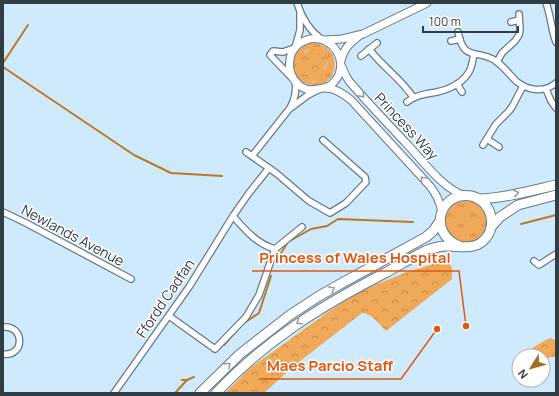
<svg xmlns="http://www.w3.org/2000/svg" width="559" height="396" font-family="Manrope,sans-serif">
<style>
.grass{fill:url(#grass-tufts);fill-rule:evenodd}
.forest{fill:url(#forest-crowns)}
.lines{fill:none;stroke-linecap:round;stroke-linejoin:round}
.stream{stroke:#bc7921;stroke-width:2}
.minor-casing{stroke:#627a8a;stroke-width:8}
.tertiary-casing{stroke:#627a8a;stroke-width:9}
.primary-casing{stroke:#627a8a;stroke-width:11}
.minor{stroke:#fff;stroke-width:5.5}
.tertiary{stroke:#fff;stroke-width:7}
.primary{stroke:#fff;stroke-width:9}
.oneway{stroke:#989ea1}
.labels{text-anchor:middle;dominant-baseline:central;stroke-width:3;stroke-linejoin:round;paint-order:stroke}
.street-label{font-size:14px;fill:#313c43;stroke:#fff}
.leader{fill:none;stroke:#df580f;stroke-width:1.5}
.callout-dot{fill:#df580f;stroke:#fff;stroke-width:1.5}
.callout-label{font-size:15px;text-anchor:middle;font-weight:bold;fill:#df580f;stroke:#fff;stroke-width:3;stroke-linejoin:round;paint-order:stroke}
</style>
<defs>
<pattern id="grass-tufts" width="24" height="20" patternUnits="userSpaceOnUse"><rect width="24" height="20" fill="#efa959"/><path d="M3 7l-1-3M5 7V3M7 7l1-3M15 17l-1-3M17 17v-4M19 17l1-3" fill="none" stroke="#c28b4b"/></pattern>
<pattern id="forest-crowns" width="20" height="18" patternUnits="userSpaceOnUse"><rect width="20" height="18" fill="#efa959"/><path d="M2 6a3 3 0 1 1 6 0M12 15a3 3 0 1 1 6 0" fill="none" stroke="#c28b4b"/></pattern>
</defs>
<rect width="100%" height="100%" fill="#cfeafc"/>
<g class="grass">
<path d="M312 43C342 44 342 83 316 85 289 87 285 48 312 43ZM309 49H315L328 61C322 74 319 92 302 76L304 52Z"/>
<circle cx="466" cy="222" r="21"/>
</g>
<g class="forest">
<polygon points="310,49 315,49 322,52 327,56 328,61 325,66 323,75 321,79 317,81 312,82 305,80 302,76 302,71 298,61 300,56"/>
<path d="M444 262 450 264 452 268V279L386 331C380 325 371 313 362 313L295 365 264 393H225L250 368 328 312 356 294 370 287 407 272 433 264Z"/>
<path d="M551 338 556 341V357H550L543 362V356H525C531 348 542 341 551 338Z"/>
</g>
<g class="lines">
<g class="stream">
<polyline points="3,63 28,25"/>
<polyline points="3,67 134,155 171,173 222,176"/>
<polyline points="521,224 556,215"/>
<polyline points="281,253 288,242 311,229 327,226 338,219 413,222"/>
<polyline points="244,323 259,313 271,276"/>
<polyline points="224,345 238,329"/>
<polyline points="182,380 187,380 194,377"/>
<polyline points="175,393 187,380"/>
</g>
<g class="minor-casing">
<g id="minor">
<path d="M297 3C302 18 309 30 321 39"/>
<path d="M546 3C551 16 551 29 556 42"/>
<polyline points="511,22 519,20"/>
<path d="M458 32C464 63 476 48 496 61 504 67 509 74 516 81 528 91 544 93 556 83"/>
<polyline points="451,41 460,39"/>
<polyline points="295,48 300,30 300,13"/>
<path d="M369 49C383 67 401 79 413 97"/>
<polyline points="361,56 377,43"/>
<polyline points="497,62 502,53 515,41 519,35 520,30 519,14"/>
<polyline points="292,78 270,55 273,51 283,52 294,48"/>
<polyline points="457,84 462,92"/>
<polyline points="546,89 551,101 556,108"/>
<path d="M407 102C416 95 425 94 437 92 450 89 464 82 470 70 472 65 473 59 474 54"/>
<polyline points="292,107 308,95 318,90"/>
<polyline points="487,139 499,147"/>
<polyline points="483,145 496,124 509,111 512,107 523,86"/>
<polyline points="246,152 276,173 309,201 330,213 346,203 366,182 365,177 323,140"/>
<path d="M252 156 290 108C295 99 297 91 295 81"/>
<path d="M269 168 249 193 233 216C245 230 257 244 275 249L302 227"/>
<polyline points="3,212 26,223 131,279"/>
<polyline points="534,261 539,265 556,254"/>
<polyline points="169,316 215,349 246,317 259,295 269,266 275,249"/>
<path d="M3 327C25 325 25 357 3 354"/>
<polyline points="114,393 189,287 233,216"/>
</g>
</g>
<g class="tertiary-casing">
<g id="tertiary">
<polyline points="325,40 342,39 363,34 427,3"/>
<path d="M341 61C344 48 349 44 359 36"/>
<path d="M341 65 346 76 349 81C367 102 387 123 406 143 422 160 442 188 465 196"/>
<path d="M324 88C327 87 330 86 332 84 335 81 338 77 339 74 347 53 325 31 304 41 297 44 291 51 290 59 288 68 291 78 298 84 306 92 313 90 323 88 333 87 344 94 351 100L429 185C436 193 440 202 442 212"/>
</g>
</g>
<g class="primary-casing">
<g id="primary">
<path d="M478 199C504 198 530 191 556 185"/>
<polyline points="491,227 500,217 518,205 556,195"/>
<polyline points="200,393 240,354 290,315 319,296 342,283 426,237 433,231 440,221"/>
<path d="M216 393C266 340 321 306 385 273 398 266 411 258 425 251 432 248 440 246 448 246 460 246 473 250 483 241 499 227 491 200 471 196 441 190 426 232 459 246"/>
</g>
</g>
<use href="#minor" class="minor"/>
<use href="#tertiary" class="tertiary"/>
<use href="#primary" class="primary"/>
</g>
<defs><path id="oneway-chevron" d="M-2-3.5L2.5 0L-2 3.5" fill="none" stroke-width="1.6" stroke-linecap="round" stroke-linejoin="round"/></defs>
<g class="oneway">
<use href="#oneway-chevron" transform="translate(362 95) rotate(48)"/>
<use href="#oneway-chevron" transform="translate(423 179) rotate(-133)"/>
<use href="#oneway-chevron" transform="translate(516 193) rotate(-12)"/>
<use href="#oneway-chevron" transform="translate(332 289) rotate(-30)"/>
<use href="#oneway-chevron" transform="translate(299 322) rotate(146)"/>
<use href="#oneway-chevron" transform="translate(228 365) rotate(-44)"/>
</g>
<g class="labels">
<g class="street-label">
<text transform="translate(407 126) rotate(47)">Princess Way</text>
<text transform="translate(73 235) rotate(28)">Newlands Avenue</text>
<text transform="translate(165 298) rotate(-56)">Ffordd Cadfan</text>
</g>
</g>
<path class="leader" d="M466 326L459 271H252M437 329L401 379H259"/>
<g class="callout-dot">
<circle cx="466" cy="326" r="4"/>
<circle cx="437" cy="329" r="4"/>
</g>
<g class="callout-label">
<text x="355" y="263">Princess of Wales Hospital</text>
<text x="330" y="371">Maes Parcio Staff</text>
</g>
<rect width="559" height="396" fill="none" stroke="#313c43" stroke-width="8"/>
<g transform="translate(531 368) rotate(233)"><circle r="19" fill="#ffffff" stroke="#adb1b4"/>
<path d="M0-3L7 15L0 10L-7 15Z" fill="#a26b26"/>
<text y="-6" font-size="11" font-weight="bold" text-anchor="middle" fill="#313c43">N</text>
</g>
<path d="M423 26v6h95v-6" fill="none" stroke="#313c43" stroke-width="2"/>
<text x="429" y="26" font-size="12" fill="#313c43" stroke="#ffffff" stroke-width="3" paint-order="stroke">100 m</text>
</svg>
